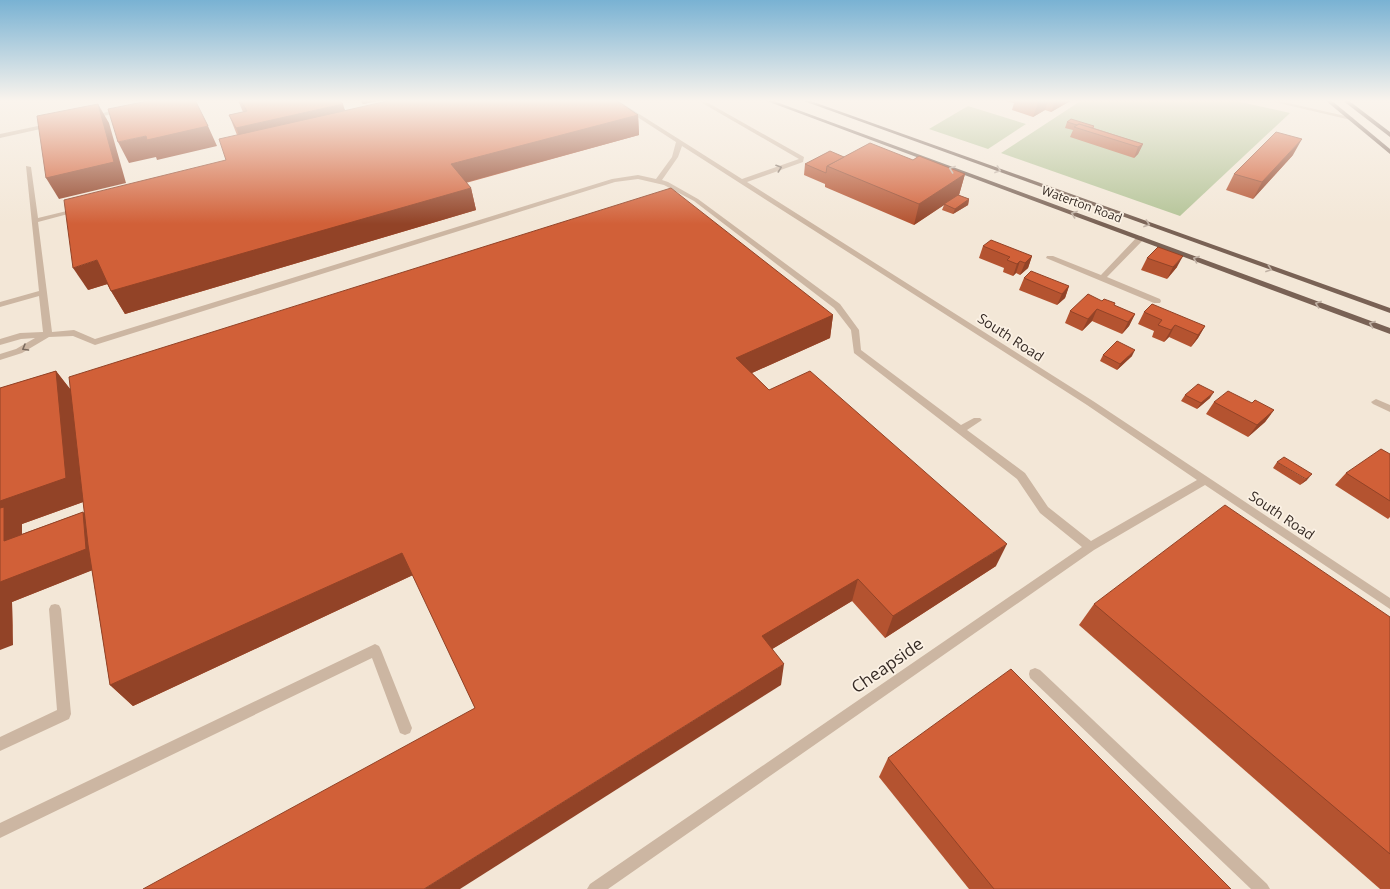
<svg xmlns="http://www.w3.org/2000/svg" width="1390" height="889" font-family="'Open Sans',sans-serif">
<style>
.green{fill:#b3c396}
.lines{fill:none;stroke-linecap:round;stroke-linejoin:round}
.minor{fill:#ccb6a2;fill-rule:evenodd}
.major{fill:#796255;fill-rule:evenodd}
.wall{fill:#b45330;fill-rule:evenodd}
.shaded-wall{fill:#924327}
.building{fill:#d16038;stroke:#924327}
.oneway{stroke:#7a6a5d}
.oneway2{stroke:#c0b1a4}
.labels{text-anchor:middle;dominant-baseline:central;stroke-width:3.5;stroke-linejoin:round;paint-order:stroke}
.far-street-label{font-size:12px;fill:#362b25;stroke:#fbf1e4}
.street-label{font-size:14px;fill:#362b25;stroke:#fbf1e4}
.near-street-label{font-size:17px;fill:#362b25;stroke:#fbf1e4}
</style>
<rect width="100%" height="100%" fill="#f3e7d7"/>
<g class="green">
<polygon points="1082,100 1232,100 1290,113 1180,216 1001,153"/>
<polygon points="968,106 1026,124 988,149 929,129"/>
</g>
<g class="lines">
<g class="minor">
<polygon points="0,100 5,100 0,102"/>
<path d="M611 100H617L742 179 799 159 697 100H703L804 157 803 162 747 182 1093 401 1390 598V609L1205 485 1094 550 608 889H587L590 884 1082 547 1040 513 1017 479 854 353 851 330 834 308 694 201 664 185 638 179 615 182 95 345 73 336 49 337 22 353 0 360V354L16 349 35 338 21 339 0 345V339L20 333 43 332 39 296 0 307V302L39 291 26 166 31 167 38 218 79 208 83 210 38 222 52 332 74 330 95 339 612 179 638 175 656 179 672 157 676 142ZM682 146 1087 405 1197 480 1091 541 1048 507 1025 473 967 430 982 420 980 418H974L961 425 861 350 859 330 840 304 698 199 668 182 662 180 678 157Z"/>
<polygon points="1266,100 1275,100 1354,118 1351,120"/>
<polygon points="122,108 124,109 124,111 91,119 88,117"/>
<polygon points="52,123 55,125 54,126 0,138 0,134"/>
<polygon points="1138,236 1141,236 1145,238 1107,277 1160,299 1161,301 1160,303 1154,303 1046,258 1047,256 1053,256 1101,275"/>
<polygon points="1376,399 1390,405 1390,412 1373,404 1371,402"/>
<polygon points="55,604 59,605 61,609 71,714 69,719 0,751 0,737 57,710 49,609 51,605"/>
<polygon points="375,644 379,646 381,650 412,728 410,733 405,735 400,733 372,658 0,838 0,823"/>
<polygon points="1035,668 1040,670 1267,884 1270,889 1251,889 1030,678 1029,674 1030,670"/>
</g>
<g class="major">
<polygon points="764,100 771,100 1390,328 1390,334"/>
<polygon points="801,100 808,100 1390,308 1390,313"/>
<polygon points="1325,100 1331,100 1390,149 1390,154"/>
<polygon points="1342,100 1348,100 1390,132 1390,137"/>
</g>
</g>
<g class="wall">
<polygon points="238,100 339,100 345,110 638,115 639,135 466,183 471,188 476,210 125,314 107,284 88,290 226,160 237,135 229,115 243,112"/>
<polygon points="359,100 382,100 363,104"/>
<polygon points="1002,100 1072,100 1051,112 1045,110 1033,117 1012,110 1014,103"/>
<polygon points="1067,122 1094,126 1094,128 1143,144 1138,154 1134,158 1070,137 1073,130 1065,128"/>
<polygon points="1293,155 1253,199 1226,190 1234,174"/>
<polygon points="844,157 913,160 965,174 959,195 969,199 968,205 953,214 942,210 944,205 914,225 825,187 825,184 804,175 805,164"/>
<polygon points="983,246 1032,256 1028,268 1020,275 1016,273 1013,276 1003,272 1004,268 979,258"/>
<polygon points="1147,258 1177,267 1167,279 1141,270"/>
<polygon points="1024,278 1069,286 1065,298 1057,305 1019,290"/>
<polygon points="1114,306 1135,314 1129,326 1122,334 1092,321 1082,331 1065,323 1070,311"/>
<polygon points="1144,312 1205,326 1198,338 1191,347 1169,337 1164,342 1152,337 1154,331 1138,324"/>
<path d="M833 315 830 338 752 373 769 390 996 566 885 638 852 601 772 649 781 685 475 708 413 575 133 706 110 685 92 570 12 602 13 645 0 388 56 371 70 389ZM83 502 85 515 83 512 22 534V524Z"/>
<polygon points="1103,355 1132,356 1117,370 1100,361"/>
<polygon points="1185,395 1210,398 1197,409 1181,401"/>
<polygon points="1214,402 1252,403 1274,410 1265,422 1248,437 1206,414"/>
<polygon points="1390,454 1390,517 1388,519 1335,485 1346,473"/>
<polygon points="1277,462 1307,480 1300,485 1273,468"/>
<polygon points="1094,604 1390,617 1390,889 1380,889 1079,625"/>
<polygon points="888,758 1231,889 969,889 879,777"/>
</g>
<g class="shaded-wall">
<polygon points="361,100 382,100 363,104"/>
<polygon points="1039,100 1049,100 1045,110 1033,117"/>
<polygon points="1056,100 1072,100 1051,112"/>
<polygon points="98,104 109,123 126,183 59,199 46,178"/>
<polygon points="343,104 349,124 245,148 236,128"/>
<polygon points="638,115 639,135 456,185 451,164"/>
<polygon points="208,126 217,146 157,160 156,157 129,163 118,142 146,136"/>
<polygon points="1302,139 1293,155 1253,199 1262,182"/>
<polygon points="1143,144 1138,154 1134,158 1138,147"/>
<polygon points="965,174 959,195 944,204 944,205 914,225 919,204"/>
<polygon points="471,188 476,210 125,314 111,291"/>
<polygon points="969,199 968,205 953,214 955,209"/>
<polygon points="1032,256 1028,268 1020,275 1025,263"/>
<polygon points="1183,256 1177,267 1167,279 1173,267"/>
<polygon points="97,260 111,283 88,290 73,268"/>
<polygon points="1020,261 1016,273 1013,276 1017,264"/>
<polygon points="1069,286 1065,298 1057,305 1062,294"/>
<polygon points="1097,309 1092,321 1082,331 1088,319"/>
<polygon points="1135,314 1129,326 1122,334 1128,322"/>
<polygon points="833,315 830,338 734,381 736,358"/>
<polygon points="1175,325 1169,337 1164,342 1171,330"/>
<polygon points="1205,326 1198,338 1191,347 1198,335"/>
<polygon points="1135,350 1132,356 1117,370 1120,364"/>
<polygon points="56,371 74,394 86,501 22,524 22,558 4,541 0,532 0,501"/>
<polygon points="1214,392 1210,398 1197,409 1201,403"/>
<polygon points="1274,410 1265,422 1248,437 1257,425"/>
<polygon points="1312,474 1307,480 1300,485 1306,479"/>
<polygon points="83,512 99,530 103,566 12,602 13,645 0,650 0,582"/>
<polygon points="1007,544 996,566 885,638 893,616"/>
<polygon points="402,553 413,575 133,706 110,685"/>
<polygon points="858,579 852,601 759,657 762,636"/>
<polygon points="784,664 781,685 460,889 424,889"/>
</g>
<g class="building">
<polygon points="153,100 195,100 208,126 147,140 146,136 118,142 108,109"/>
<polygon points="240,100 339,100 343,104 236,128 229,115 247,111"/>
<polygon points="392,100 616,100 638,115 451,164 471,188 111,291 97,260 73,268 64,200 226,160 219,139"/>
<polygon points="98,104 114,162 46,178 37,116"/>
<polygon points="1071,119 1094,126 1092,128 1079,124 1077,125 1067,122"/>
<polygon points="1079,124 1143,144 1138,147 1074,127"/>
<polygon points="1276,132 1302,139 1262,182 1234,174"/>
<polygon points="870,143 913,160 919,156 965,174 919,204 827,166"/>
<polygon points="830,151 844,157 827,166 826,173 805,164"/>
<polygon points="671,188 833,315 736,358 769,390 810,371 1007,544 893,616 858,579 762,636 784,664 424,889 143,889 475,708 402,553 110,685 88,545 69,377"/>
<polygon points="958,195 969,199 955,209 944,204"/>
<polygon points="991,240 1032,256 1025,263 1020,261 1017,264 1007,260 1010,257 983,246"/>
<polygon points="1158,247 1183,256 1173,267 1147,258"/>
<polygon points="1031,271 1069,286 1062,294 1024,278"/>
<polygon points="1088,294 1102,301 1104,299 1115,303 1114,305 1135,314 1128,322 1097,309 1088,319 1070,311"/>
<polygon points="1152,304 1205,326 1198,335 1175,325 1171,330 1158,325 1162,320 1144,312"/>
<polygon points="1117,341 1135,350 1120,364 1103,355"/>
<polygon points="56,371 66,478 0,501 0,388"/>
<polygon points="1198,384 1214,392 1201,403 1185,395"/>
<polygon points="1228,391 1252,403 1255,400 1274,410 1257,425 1214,402"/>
<polygon points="1381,449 1390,454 1390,501 1346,473"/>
<polygon points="1284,457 1312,474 1306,479 1277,462"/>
<polygon points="1225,505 1390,617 1390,854 1094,604"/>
<polygon points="4,507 4,541 83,512 86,549 0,582 0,508"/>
<polygon points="1011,669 1231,889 994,889 888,758"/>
</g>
<defs><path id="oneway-chevron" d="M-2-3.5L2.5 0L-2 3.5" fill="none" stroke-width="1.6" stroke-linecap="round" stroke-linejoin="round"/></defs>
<g class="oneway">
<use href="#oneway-chevron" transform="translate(779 168) rotate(-19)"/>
<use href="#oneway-chevron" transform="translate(25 348) rotate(150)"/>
</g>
<g class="oneway2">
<use href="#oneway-chevron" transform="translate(952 169) rotate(-160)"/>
<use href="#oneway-chevron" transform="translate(998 170) rotate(20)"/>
<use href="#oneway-chevron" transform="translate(1074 214) rotate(-160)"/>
<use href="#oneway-chevron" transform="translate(1147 224) rotate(20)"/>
<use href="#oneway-chevron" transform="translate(1196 259) rotate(-160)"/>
<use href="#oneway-chevron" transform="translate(1269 269) rotate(20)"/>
<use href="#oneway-chevron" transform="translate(1318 304) rotate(-160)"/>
<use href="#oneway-chevron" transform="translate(1372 324) rotate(-160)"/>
</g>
<linearGradient id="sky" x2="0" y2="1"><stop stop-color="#79b2d3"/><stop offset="0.45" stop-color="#faf4ed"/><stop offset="1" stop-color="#faf4ed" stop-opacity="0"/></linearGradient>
<rect width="1390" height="224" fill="url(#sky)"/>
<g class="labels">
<g class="far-street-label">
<text transform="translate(1082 204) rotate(20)">Waterton Road</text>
</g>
<g class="street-label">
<text transform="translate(1011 337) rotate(33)">South Road</text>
<text transform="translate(1282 515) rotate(34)">South Road</text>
</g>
<g class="near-street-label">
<text transform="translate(887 665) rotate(-35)">Cheapside</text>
</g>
</g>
</svg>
